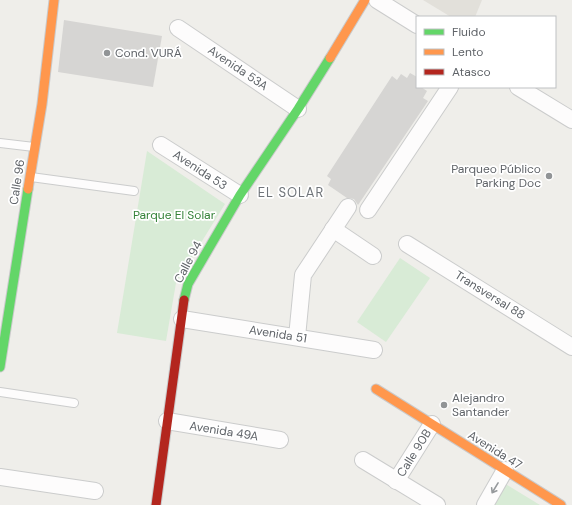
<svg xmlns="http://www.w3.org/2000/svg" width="572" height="505" font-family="'DM Sans',sans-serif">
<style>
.education{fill:#e2e0da}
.green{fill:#d8ebd6}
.building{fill:#d6d5d3}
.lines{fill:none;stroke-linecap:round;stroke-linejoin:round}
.lane-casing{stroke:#cbcccc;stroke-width:10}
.street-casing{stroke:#cbcccc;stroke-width:18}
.fast-casing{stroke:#cacacb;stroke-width:11}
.slow-casing{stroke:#cacacb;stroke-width:11}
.jam-casing{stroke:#cacacb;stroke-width:11}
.lane{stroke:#fdfcfc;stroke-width:8}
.street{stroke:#fdfcfc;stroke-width:16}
.fast{stroke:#63d668;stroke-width:9}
.slow{stroke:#ff974d;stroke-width:9}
.jam{stroke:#b3261e;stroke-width:9}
.oneway{stroke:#96999c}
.poi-dot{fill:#919496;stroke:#fff;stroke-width:1.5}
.labels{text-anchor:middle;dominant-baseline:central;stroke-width:3.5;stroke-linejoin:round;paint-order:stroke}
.poi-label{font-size:12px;fill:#5f6368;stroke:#fff;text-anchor:start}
.street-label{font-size:12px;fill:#5f6368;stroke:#fff}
.park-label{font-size:12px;fill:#348238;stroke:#fff}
.neighbourhood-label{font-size:13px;letter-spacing:1px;fill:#70757a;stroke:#fff}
</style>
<rect width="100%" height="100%" fill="#efeeea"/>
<polygon class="education" points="423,0 482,0 475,17 451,17"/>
<g class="green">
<polygon points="147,151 225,204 176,283 166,341 117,333"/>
<polygon points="400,258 430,278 386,342 357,322"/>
<polygon points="504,483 540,505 490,505"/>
</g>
<g class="building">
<polygon points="64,20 162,36 153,87 58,72"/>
<polygon points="410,73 417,77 417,87 421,87 427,91 423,98 428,101 358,205 354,199 347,198 328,185 331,179 327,176 392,76 397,80 401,74 407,78"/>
</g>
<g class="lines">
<g class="lane-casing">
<g id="lane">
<polyline points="0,143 34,147"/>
<polyline points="31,177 134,191"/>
<polyline points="0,392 74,403"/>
</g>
</g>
<g class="street-casing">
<g id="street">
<polyline points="377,0 417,25"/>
<polyline points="178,28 298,109"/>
<polyline points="518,87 572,120"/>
<polyline points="161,145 240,195"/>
<polyline points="368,210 450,87"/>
<polyline points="333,229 373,256"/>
<polyline points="407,244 572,347"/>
<polyline points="182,319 374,350"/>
<polyline points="297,337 303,275 348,207"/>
<polyline points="167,421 280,440"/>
<polyline points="363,460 437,505"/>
<polyline points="0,477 95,491"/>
<polyline points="396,481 432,424"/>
<polyline points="485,505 505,470"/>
</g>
</g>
<g class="fast-casing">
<g id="fast">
<polyline points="184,300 188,284 240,195 298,109 330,58"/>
<polyline points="0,367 28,189"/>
</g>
</g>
<g class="slow-casing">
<g id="slow">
<polyline points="330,58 365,0"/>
<polyline points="28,189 42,104 54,0"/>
<polyline points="376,389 561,505"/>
</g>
</g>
<g class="jam-casing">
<polyline id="jam" points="156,505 184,300"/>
</g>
<use href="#lane" class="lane"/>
<use href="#street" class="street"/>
<use href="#fast" class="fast"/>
<use href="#slow" class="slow"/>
<use href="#jam" class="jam"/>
</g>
<defs><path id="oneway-shaft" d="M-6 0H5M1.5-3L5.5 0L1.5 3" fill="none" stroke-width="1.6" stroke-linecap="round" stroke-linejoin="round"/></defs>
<use class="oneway" href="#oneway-shaft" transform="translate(495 488) rotate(121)"/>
<g class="poi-dot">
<circle cx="107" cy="53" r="4"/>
<circle cx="549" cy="176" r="4"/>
<circle cx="444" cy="405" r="4"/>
</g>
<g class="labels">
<g class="poi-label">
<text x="115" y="53">Cond. VURÁ</text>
<text x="541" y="169" text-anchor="end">Parqueo Público<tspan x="541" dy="14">Parking Doc</tspan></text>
<text x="452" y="398">Alejandro<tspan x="452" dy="14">Santander</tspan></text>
</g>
<g class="street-label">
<text transform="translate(238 68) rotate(34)">Avenida 53A</text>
<text transform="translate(200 170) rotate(33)">Avenida 53</text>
<text transform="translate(17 182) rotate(-81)">Calle 96</text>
<text transform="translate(188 262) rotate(-62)">Calle 94</text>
<text transform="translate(490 295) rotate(32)">Transversal 88</text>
<text transform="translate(278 334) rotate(9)">Avenida 51</text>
<text transform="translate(224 431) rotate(9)">Avenida 49A</text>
<text transform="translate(495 450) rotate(32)">Avenida 47</text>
<text transform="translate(414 453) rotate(-58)">Calle 90B</text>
</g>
<g class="park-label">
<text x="174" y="215">Parque El Solar</text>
</g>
<g class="neighbourhood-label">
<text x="291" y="192">EL SOLAR</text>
</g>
</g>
<rect x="416" y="16" width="140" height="72" fill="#ffffff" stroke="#bfc1c3"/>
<rect x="424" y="29" width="20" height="6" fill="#63d668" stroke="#bfc1c3"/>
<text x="452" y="36" font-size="12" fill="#5f6368">Fluido</text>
<rect x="424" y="49" width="20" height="6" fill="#ff974d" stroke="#bfc1c3"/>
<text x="452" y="56" font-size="12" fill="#5f6368">Lento</text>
<rect x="424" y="69" width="20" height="6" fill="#b3261e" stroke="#bfc1c3"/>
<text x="452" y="76" font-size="12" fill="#5f6368">Atasco</text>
</svg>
